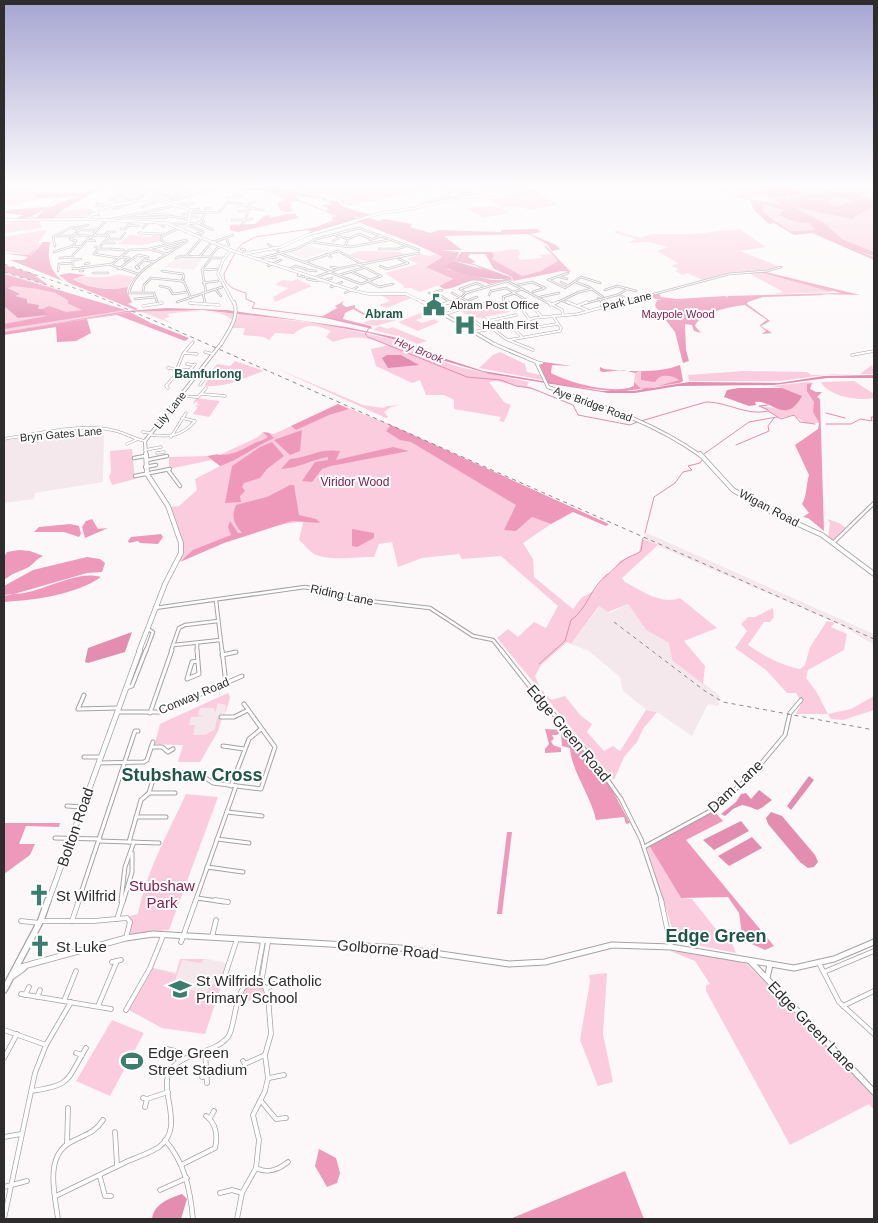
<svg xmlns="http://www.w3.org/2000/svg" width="878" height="1223" font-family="Arial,sans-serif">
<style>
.built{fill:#f5e8ec}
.green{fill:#fbccdd}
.forest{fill:#ee99ba;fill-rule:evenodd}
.water{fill:#e38eb0}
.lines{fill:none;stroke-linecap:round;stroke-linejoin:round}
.stream{stroke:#e38eb0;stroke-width:1}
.street-far4-casing{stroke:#a6a2a3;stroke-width:2.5}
.street-far3-casing{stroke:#a6a2a3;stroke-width:3}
.street-far2-casing{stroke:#a6a2a3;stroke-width:4.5}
.street-far1-casing{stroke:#a6a2a3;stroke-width:5}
.street-casing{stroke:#a6a2a3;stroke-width:5.5}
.secondary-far1-casing{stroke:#a6a2a3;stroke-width:3}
.secondary-casing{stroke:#a6a2a3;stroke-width:7}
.primary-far4-casing{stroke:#a6a2a3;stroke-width:3}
.primary-far3-casing{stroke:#a6a2a3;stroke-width:4}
.primary-far2-casing{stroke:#a6a2a3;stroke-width:5.5}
.primary-far1-casing{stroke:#a6a2a3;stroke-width:6}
.primary-casing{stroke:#a6a2a3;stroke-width:8}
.street-far4{stroke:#fff;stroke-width:1}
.street-far3{stroke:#fff;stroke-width:2}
.street-far2{stroke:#fff;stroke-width:2.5}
.street-far1{stroke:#fff;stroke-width:3}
.street{stroke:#fff;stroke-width:4}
.secondary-far1{stroke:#fff;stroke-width:2}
.secondary{stroke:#fff;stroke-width:5}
.primary-far4{stroke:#fff;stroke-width:2}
.primary-far3{stroke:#fff;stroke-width:2.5}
.primary-far2{stroke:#fff;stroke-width:4}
.primary-far1{stroke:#fff;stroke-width:4.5}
.primary{stroke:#fff;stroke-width:5.5}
.rail{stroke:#8d8a8a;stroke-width:1;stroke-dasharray:4 4;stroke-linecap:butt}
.primary-bridge-casing{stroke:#a6a2a3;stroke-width:4;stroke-linecap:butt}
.primary-bridge{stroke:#fff;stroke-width:2.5}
.labels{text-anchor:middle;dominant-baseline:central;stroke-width:4;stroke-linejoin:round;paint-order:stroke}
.far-street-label{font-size:11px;fill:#2e2c2c;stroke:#fff}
.far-poi-label{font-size:11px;fill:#2e2c2c;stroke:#fff;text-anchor:start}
.far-park-label{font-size:11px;fill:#801e4f;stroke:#fff}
.far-water-label{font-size:11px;font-style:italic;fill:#902e5c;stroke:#fff}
.far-quarter-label{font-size:12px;font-weight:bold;fill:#205548;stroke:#fff}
.park-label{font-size:12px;fill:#801e4f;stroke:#fff}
.street-label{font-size:12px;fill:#2e2c2c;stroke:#fff}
.near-street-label{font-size:15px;fill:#2e2c2c;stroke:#fff}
.near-park-label{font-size:15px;fill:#801e4f;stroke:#fff}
.near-poi-label{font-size:15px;fill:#2e2c2c;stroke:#fff;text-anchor:start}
.district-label{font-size:18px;font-weight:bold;fill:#205548;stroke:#fff}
.near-quarter-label{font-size:18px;font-weight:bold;fill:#205548;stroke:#fff}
</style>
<rect width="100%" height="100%" fill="#fcf8f9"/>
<g class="built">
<polygon points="120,185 149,187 137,197 110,191"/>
<polygon points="306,245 328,251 329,250 304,259 289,252"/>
<polygon points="180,256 203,257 194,270 164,267"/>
<polygon points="95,433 104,433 103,482 35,493 34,499 4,503 4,440"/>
<polygon points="647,533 874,634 874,645 841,625 642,539"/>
<polygon points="628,604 646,630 669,643 673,660 719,695 719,706 708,704 692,736 657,712 647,710 623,691 620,677 589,651 571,644 600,606 610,613"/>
<polygon points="228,693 230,697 229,703 218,731 200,762 178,762 183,745 155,744 160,724"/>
<polygon points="180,959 207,959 232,964 227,977 224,977 205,1034 162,1028 129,1010 153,968 176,972"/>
</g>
<g class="green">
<polygon points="299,185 443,185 440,187 451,185 481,195 463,196 454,191 448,195 454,198 427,205 418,203 447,195 448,192 437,188 439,187 350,206 343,205 336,197 301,192 304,189 299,190"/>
<polygon points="732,185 737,189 734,185 874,185 874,252 842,239 831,228 800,210 772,202 730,195 741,195"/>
<polygon points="26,186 36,193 37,199 10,206 4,201 4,194"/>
<polygon points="533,189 558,204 530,210 516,206 502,208 516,217 509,213 483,218 466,208 495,206 501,208 488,197 488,195 507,192 512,195"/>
<path d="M763 204C781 206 791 223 809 223L815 230 790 231 763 212Z"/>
<polygon points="90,208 94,211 83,218 54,220 62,211"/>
<polygon points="16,221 40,221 42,228 4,233 4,225"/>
<polygon points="739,229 766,247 740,251 780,267 765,271 729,274 705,281 687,273 683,275 675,271 679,269 671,266 678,263 657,251 668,247 649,242 628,243 636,239 613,232 617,231 641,238 651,234 693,234"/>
<polygon points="44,230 47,231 29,255 4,251 4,237"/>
<polygon points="141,232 161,235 160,241 144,245 114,244 122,242 130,235 151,237 153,235 139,234"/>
<polygon points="517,249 521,254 518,256 520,260 542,258 540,255 550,254 559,261 541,271 522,276 491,259 494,256 492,252"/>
<path d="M358 251 400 252 407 256C386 262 368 265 349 255Z"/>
<polygon points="420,254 430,256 435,254 442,257 426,266 454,280 420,292 411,288 404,288 403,285 385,273 418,264 407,259"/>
<polygon points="759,272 828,291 837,292 774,294 783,292 749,273"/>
<polygon points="4,273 131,312 4,332"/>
<path d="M118 274 134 277 128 287C108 291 91 289 72 278 87 275 103 280 118 274Z"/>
<polygon points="297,279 312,286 275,302 273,297 289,288 275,285 282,280 293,281"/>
<polygon points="404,294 411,298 387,308 379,305 390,301 381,295"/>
<polygon points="488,300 510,312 473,319 458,309"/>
<path d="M183 310 230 313 234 312 232 320C218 307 187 312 168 314L169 317 164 319 173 324 142 312Z"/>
<polygon points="423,312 429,315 416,320 422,323 434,319 439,322 418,331 398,322"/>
<polygon points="391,313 400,319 376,326 362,323"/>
<path d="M238 314 322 324 391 339 432 358 459 367 529 382 527 386 539 391 496 381 489 382 504 402 511 405 504 422 499 421 501 417 454 409V400L444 395H426L420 380 412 383 376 366 371 349 389 345C368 338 355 334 333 342L326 337 331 331C315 325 307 323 294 334L275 333 269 340 264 337 243 335 245 328H232Z"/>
<polygon points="379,326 388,329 392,327 427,341 417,344 401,337 373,330"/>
<polygon points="500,352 525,364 527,372 540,375 542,380 479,368 493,355"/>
<path d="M235 361 264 371C243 378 227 388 205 386L210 372 217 364 230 366Z"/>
<polygon points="872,365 874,374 832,374 779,381 689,381 688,375 744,371 807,372 811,375 860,374"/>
<polygon points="273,367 363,405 383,408 387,406 401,405 391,407 384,412 388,417 386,418"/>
<polygon points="642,371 657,378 666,375 678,378 679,380 643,390 634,382 635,373"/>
<path d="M854 381 874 394V398C857 401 832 397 821 383L823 382Z"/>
<path d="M808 382 815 383 807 384C806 392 811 393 813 399 817 406 812 412 819 423H805L793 415 780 418 760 406 788 410 782 388 771 386Z"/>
<polygon points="196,398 220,401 209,417 193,414 198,407 195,406 200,404 197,404 198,401 193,404"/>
<path d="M338 404 391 425 523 504 516 531 532 517 551 524 523 543 533 559 534 577 573 609 581 598 594 591 606 574 611 573 620 561 639 552 642 539 658 545 622 578 625 582C642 591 661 605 680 598L717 628 684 641 705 666 703 684 672 660 669 643 646 630 628 604 608 612 599 606 571 644 567 642 541 665 535 676 540 688 551 700 565 696 580 715 592 724 587 732 604 751 613 746 620 751 646 710 657 712 643 729 637 742 624 757 614 780 497 638 508 629 518 637 534 622 546 628 558 606 501 556 462 559 459 554 422 558 398 567 392 542 379 544 374 557C357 556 330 562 314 554 309 551 304 544 299 540L303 522C266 523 212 547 178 562 185 543 179 525 169 507L179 506 197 490 195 479 220 466 213 458 258 437 263 432 274 434Z"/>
<polygon points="132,449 135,479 112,485 109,477 111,472 110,451"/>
<polygon points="207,456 212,460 169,469 169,457"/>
<polygon points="827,519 839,523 846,528 834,541 828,537 830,523"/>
<path d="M773 608 774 617 770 622H764L748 645C764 656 781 665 800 669L805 665 810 647 827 621 835 623 831 627 847 634 844 650 808 670 806 678 816 691 828 714 851 709 874 696V710L843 720 831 719 828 714H796L802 702 796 693H787L766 670 735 648 747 631 741 624 748 617H755Z"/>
<polygon points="228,693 230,697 225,714 226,705 218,703 215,713 214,708 200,708 198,715 204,716 191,717 189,725 195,725 193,735 205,735 215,729 217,718 221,718 218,731 200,762 178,762 183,745 155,744 160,724"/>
<path d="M186 794 218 797 169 930 130 934V916L138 914C146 872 168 833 186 794Z"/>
<polygon points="649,845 681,898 692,899 719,933 732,943 736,953 676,941 647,848"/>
<polygon points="670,951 707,954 747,964 874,1094 874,1110 869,1104 790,1145 706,991 706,985 710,984 695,961"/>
<polygon points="180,959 204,959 201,963 182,960 173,987 189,989 187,998 191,990 195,991 194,999 197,991 202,991 200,1000 203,992 208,992 207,1001 209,992 207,991 224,971 221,974 224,977 205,1034 162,1028 129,1010 153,968 176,974"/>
<polygon points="607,973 603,1034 613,1082 598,1086 580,1040 590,981 589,975"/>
<polygon points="251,985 257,985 263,988 265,999 238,1002 243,991"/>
<polygon points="112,1020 144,1033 110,1096 76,1081"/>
</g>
<g class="forest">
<polygon points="70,185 109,185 93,191 95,192 64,209 52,220 33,220 47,208 79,196 37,199 35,192 85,193 100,186"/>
<polygon points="262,185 274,185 281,190 281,194 285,196 288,195 282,194 285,191 296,190 299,193 325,197 327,200 325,202 321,198 293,196 303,201 298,199 297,201 290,202 291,209 294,210 289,212 281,211 277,203 286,199 263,190 237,190"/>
<polygon points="755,185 791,185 805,195 772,198"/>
<path d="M824 190 860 192 870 195H857L864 197 852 201 847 198 834 197 827 202 834 207 865 197 874 199V206C867 211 859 213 852 219L794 207 826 224 842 239 874 252V256L858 251 874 257V260L812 233 794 235 774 223 769 224 754 210 750 200 730 195 783 205 774 200 785 198 793 204 788 198C802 196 813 193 826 193L818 192ZM763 204 783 210 779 215C789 220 798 223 809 223L815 230 790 231 763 212Z"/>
<polygon points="332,200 338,201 341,206 371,215 361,218 353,216 359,219 312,232 307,230 336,221 333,218 337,216 326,211 328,208 321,206 328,204 334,205 327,202"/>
<path d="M46 207C39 215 24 219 13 220L23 215 4 213 7 210Z"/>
<polygon points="287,214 295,214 299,218 238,232 230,230 230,225 224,225 255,224 264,216 271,215 270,218"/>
<path d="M367 217 379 221 384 219 412 224 410 227 431 233 438 230 501 232V230L537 229 541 232 530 234 556 245 560 249 552 251 547 244 528 234 444 236 462 250H441L459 252 456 260 461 252H492L494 256 492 259 522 276 541 271 558 261 544 246H546L571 272 562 271 513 281 512 277 494 269 485 254H470L468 257 476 262 471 263 511 277 512 281 508 280 489 284C469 274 462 288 444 289L439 286 453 279 426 267 442 257C416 243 385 233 356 221ZM454 261 474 265 504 280H492L447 269Z"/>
<path d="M43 239 29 258 43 242H50C47 259 49 270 63 281L10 260H24L28 257 4 253 29 255Z"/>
<polygon points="4,265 32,273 48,285 4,272"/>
<path d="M759 272H766L860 295 820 294 826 295 763 297 748 302 747 304 770 321 761 326 772 333 762 334 766 331 760 326V325L767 320 745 305C732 306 699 313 695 326L701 333 694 331 692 325 685 324 686 350 689 361 683 363 675 332 655 306 657 300H662L647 297 673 289 659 294 661 297 677 299 725 296 728 298 727 296 841 293 782 277 833 291H828Z"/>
<path d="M69 273 86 275 73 279C91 289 108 291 128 287L127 292 132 302 128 304 138 309 135 310 69 283 59 275Z"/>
<polygon points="4,274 126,310 4,329 4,324 46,316 42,309 49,306 66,312 82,310 67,303 69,301 56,293 38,289 14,286 4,289"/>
<polygon points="344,301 342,304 346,307 355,305 355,308 373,318 371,319 353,309 345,313 343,319 371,326 372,329 321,317 337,308 335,306"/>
<polygon points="130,312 151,323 189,338 185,341 117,315 87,319 91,333 76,341 57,342 56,327 4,335 4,332"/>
<path d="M544 362 572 366 552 365 551 373C570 383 614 395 634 386V382L643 390 679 380C672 375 660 373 655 382L641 380V371L635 373 624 370 603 372 600 371V367L604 369C627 371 657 374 680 365L683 381 680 383 619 392 546 383 540 365Z"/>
<path d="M812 383 810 389 816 392H822L817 397 820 399 824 531 808 518 803 517 809 513 802 504C807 497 806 484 809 475L795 445 818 429 819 423 813 412 814 402 807 391V384Z"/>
<polygon points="338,404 349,409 329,415 296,430 291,426"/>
<polygon points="391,425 609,524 606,526 573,512 551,524 532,517 516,531 504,530 516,505 411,442 400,440 386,431"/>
<polygon points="302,430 300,451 290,455 274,440"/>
<path d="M263 432 269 433 274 438C256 446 239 460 220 466L207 456 219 454 218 455C234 455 239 451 253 444 258 441 263 441 268 437Z"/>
<polygon points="272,442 284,456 267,469 260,478 244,483 242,487 245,491 240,496 241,502 225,503 232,466 260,447"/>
<path d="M393 447 409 451 331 466 322 469 312 482 302 481 315 462 328 460V457C311 460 299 468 281 469L290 459C310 457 319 448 340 451L336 460Z"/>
<path d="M290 485H294L299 515 316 519 320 523 292 521 224 543 180 562 193 550 231 535 228 527 230 521 238 533H242C234 524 231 517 236 505L267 497Z"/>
<polygon points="92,519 98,529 108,528 85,538 82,527 86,521"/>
<polygon points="70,524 79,526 81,534 79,537 64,532 34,532 39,527"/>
<polygon points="352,529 374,533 374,538 357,547 352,546"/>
<polygon points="161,534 163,537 158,544 140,543 138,541 129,543 128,541 131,537"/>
<path d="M19 550 30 551 43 556C36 559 33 565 27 568 18 572 11 574 4 580V557L7 552Z"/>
<path d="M87 557 100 559 105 563 102 572 87 573 14 594C40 594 76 569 101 577 75 595 35 600 4 602V596L13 594 4 595V586L33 570Z"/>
<polygon points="545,729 563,730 557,735 552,735 554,739 551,741 553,745 561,748 561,752 545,753 545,749 549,744"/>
<path d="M568 730 609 784 630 823 626 824 624 817 596 820C591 796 571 770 570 748L562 746 561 734Z"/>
<polygon points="714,811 723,821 686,840 774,946 765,950 743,940 739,913 728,897 681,898 649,845"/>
<polygon points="4,823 60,823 59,827 26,826 19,844 35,844 30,855 4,874 4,896"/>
<polygon points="507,832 512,832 502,914 497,914"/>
<polygon points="319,1149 336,1158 340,1173 337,1183 327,1187 315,1166"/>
<polygon points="625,1171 644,1219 510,1219"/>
</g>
<g class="water">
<path d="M454 261 509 277C500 283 456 274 445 267Z"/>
<polygon points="5,287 20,294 15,296 27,299 27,303 39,305 38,309 42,309 47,315 18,318 4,306"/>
<polygon points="166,308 227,310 346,327 403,339 440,357 483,371 602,391 633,391 689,382 779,383 824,376 874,375 874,378 827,378 774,385 678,386 635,393 608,393 490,374 438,359 400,341 369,333 303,321 202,310 127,312 4,332 127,311"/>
<polygon points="387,355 401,355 419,365 388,368 382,358"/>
<path d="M738 388H782L802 396C786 426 771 399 755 402L756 405 749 406 724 397 727 390Z"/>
<polygon points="132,632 125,652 88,663 85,662 88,648"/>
<polygon points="809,776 814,780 791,810 787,806"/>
<path d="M759 790 772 800C752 815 762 809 742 805L733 809 725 816 721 814 736 802 741 794 746 793 751 799Z"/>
<polygon points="771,812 782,816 815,855 818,862 814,867 808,868 800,862 768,824 766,818"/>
<polygon points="741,821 749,831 714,850 703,840"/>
<polygon points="752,837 762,848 729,866 718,856"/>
<path d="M182 1194 187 1199 181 1219H152C153 1205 169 1198 182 1194Z"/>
</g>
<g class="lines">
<g class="stream">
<polyline points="275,185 284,195"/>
<path d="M290 197 330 213 335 216 332 218 335 220 316 228 255 237 242 244 236 251 224 274C224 287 236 290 246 293V299L255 303 252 308 324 317 370 327 365 334 368 337 467 377 501 380 516 386 531 388 573 405 578 415 630 425 637 422"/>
<polyline points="58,198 62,194"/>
<polyline points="49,206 57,199"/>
<polyline points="40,214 47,207"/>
<polyline points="768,405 759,406 768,410"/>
<polyline points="826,413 845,418"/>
<path d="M641 421 706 402C728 402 746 416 768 411L781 419 794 415 800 422 815 424"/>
<polyline points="826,424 851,424 860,419 872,421 871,417 874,417"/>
<polyline points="736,445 769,431 768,426 774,418"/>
<polyline points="704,454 749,422 777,417"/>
<polyline points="645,533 654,497 675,483 683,472 692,470 688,466 700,463 703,459"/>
<path d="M539 664 565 641 571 620C587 610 591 586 607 575 614 570 617 564 624 560 629 556 636 555 641 551L643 538"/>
</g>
<g class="street-far4-casing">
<g id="street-far4">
<polyline points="482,185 493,194"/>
<polyline points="483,185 489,186 487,188"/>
<polyline points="533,185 536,186"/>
<polyline points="624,185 630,187"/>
<polyline points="714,185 724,191"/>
<polyline points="180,187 186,185"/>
<polyline points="4,190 11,189"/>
<polyline points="173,191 179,193"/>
<polyline points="199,192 215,190"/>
<polyline points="506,192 503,189 522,185"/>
<polyline points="507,192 512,194"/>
<polyline points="157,193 175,198"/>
<polyline points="121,194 117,196 132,200"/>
<polyline points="173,197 190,190"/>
<polyline points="227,198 241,195"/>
<polyline points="109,199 122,203"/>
<polyline points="137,200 149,189 161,190"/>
<polyline points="164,202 190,196 207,187"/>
<polyline points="97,203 107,208"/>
<polyline points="245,204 255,202"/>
<polyline points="96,206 102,205"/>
<polyline points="238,206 246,205"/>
<polyline points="142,207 159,200"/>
<polyline points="182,207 193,203"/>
<polyline points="251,208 263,210"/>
<polyline points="114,209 140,199"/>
<polyline points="205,209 210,208"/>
<polyline points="191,210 199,209"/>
<polyline points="239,211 249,211"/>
<polyline points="192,213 219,212 228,202 240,203 251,208 242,224"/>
<polyline points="90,214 99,215"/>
<polyline points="143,214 169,215"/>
<polyline points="183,214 191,214"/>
<polyline points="168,216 190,219"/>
<polyline points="28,217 34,218"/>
<polyline points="127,217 166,218"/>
<polyline points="190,217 198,217"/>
<polyline points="232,220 244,220"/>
<polyline points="243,221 252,219"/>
<polyline points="201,222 205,213"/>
<polyline points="158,223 164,227"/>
<polyline points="198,223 213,230"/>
<polyline points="170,224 186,224"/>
<polyline points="188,224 204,222"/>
<polyline points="128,225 139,226"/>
<polyline points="188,225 202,231 201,235"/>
<polyline points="76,228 88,225"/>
<polyline points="143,228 149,222"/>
<polyline points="121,229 125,229 132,222"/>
<polyline points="79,230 97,230"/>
<polyline points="97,230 107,220 189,203"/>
<polyline points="97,230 94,233 96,235 89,238 73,255 73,269 112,264"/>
<polyline points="316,233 357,222"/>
<polyline points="156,234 139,233 163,234"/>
<polyline points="196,234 203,232"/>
<polyline points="74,235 91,236"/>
<polyline points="96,235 109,236 94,254 119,258"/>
<polyline points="105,235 108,232 115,232"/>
<polyline points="335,235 348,239"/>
<polyline points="57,236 73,236"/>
<polyline points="226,238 229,245"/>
<polyline points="107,239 120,239 125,233"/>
<polyline points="87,240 95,241"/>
<polyline points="370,240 381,236"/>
<polyline points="333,241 340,237"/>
<polyline points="214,242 233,235"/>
<polyline points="311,242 350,247 389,240"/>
<polyline points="103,243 114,243"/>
<polyline points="167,244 161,240 162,236 179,228"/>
<polyline points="268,244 278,251"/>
<polyline points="55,246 53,237 72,227 79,230 70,239 76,241 73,246 81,247"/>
<polyline points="345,246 348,239 359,234 371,239"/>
<polyline points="95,247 100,247"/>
<polyline points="98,249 110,249"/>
<polyline points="111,249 124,250"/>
<polyline points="149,249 168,254"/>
<polyline points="165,249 179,245"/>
<polyline points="241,249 245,250 243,254"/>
<polyline points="379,249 398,249 405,246"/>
<polyline points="54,252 73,246"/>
<polyline points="281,254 329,271"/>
<polyline points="326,254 331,257"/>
<polyline points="186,256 202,238"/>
<polyline points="121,257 129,258 125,261"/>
<polyline points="199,257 213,241"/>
<polyline points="268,257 276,258"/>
<polyline points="60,258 72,257"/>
<polyline points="176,258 180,256 210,257 217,248 224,246"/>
<polyline points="258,259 296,249 316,239 359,228 419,250"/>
<polyline points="73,260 81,259"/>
<polyline points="144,260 155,262"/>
<polyline points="305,262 338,251 360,263"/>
<polyline points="85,264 89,263"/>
<polyline points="358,264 381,276"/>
<polyline points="268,266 281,260"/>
<polyline points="380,266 387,269 408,263 399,259"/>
<polyline points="331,267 338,268"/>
<polyline points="118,269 138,255 148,257 136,267 139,268 137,269"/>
<polyline points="289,269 295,266 306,269"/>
<polyline points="202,270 218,269"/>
<polyline points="306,270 316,271"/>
<polyline points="58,271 59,264 73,263"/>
<polyline points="80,271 83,271"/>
<polyline points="162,271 183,274 184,278 181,281"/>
<polyline points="329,272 361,284 381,276"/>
<polyline points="352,272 370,280"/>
<polyline points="93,273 108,273"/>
<polyline points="302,273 298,275 304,277"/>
<polyline points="138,274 111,265 129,250 149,249 186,240"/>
<polyline points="339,275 363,268"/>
<polyline points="316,277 341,268 419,253"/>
<polyline points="560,277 567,279"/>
<polyline points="307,279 317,281 322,279"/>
<polyline points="326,280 332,278"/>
<polyline points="548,280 568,273"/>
<polyline points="549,280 565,288 581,277 600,283"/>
<polyline points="369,282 379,287 393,284"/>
<polyline points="561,282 569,286"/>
<polyline points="575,282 589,287 603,297"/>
<polyline points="203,283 218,281"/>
<polyline points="518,285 532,282 545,288 533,292"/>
<polyline points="160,286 169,288 173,294 187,292"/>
<polyline points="331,287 342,282"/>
<polyline points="215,289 221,296"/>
<polyline points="605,290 617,286 636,291"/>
<polyline points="143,292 144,285 151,278 181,281 184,282 191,298"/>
<polyline points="206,292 202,270 211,258 225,258"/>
<polyline points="435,292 442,290"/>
<polyline points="513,292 523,289"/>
<polyline points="203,293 205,303"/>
<polyline points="345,293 357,287"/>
<polyline points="429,293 438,294 450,302"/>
<polyline points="452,293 473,304"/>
<polyline points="466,293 460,289 477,283 484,287"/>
<polyline points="515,293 503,297 504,301 518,304"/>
<polyline points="489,295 491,291 506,288 526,300"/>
<polyline points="620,295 628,300 638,297"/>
<polyline points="540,297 559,293"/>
<polyline points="598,298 604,304"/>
<polyline points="135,299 155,297"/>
<polyline points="469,300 477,297"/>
<polyline points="563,301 570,304"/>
<polyline points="177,302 222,287"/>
<polyline points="190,303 199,304"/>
<path d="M158 304 154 293H129C134 267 168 256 187 241"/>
<polyline points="158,304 162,303"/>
<polyline points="446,304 461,298 466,293 507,281 550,304"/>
<polyline points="466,304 471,302"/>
<polyline points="554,304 579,292 592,289"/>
<polyline points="583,304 617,295 628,289"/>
<polyline points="617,304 729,274 767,271 781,267"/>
</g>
</g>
<g class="street-far3-casing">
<g id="street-far3">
<polyline points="471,302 474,304"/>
<polyline points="517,302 529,319"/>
<polyline points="548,302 562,310 563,315"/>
<polyline points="567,302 587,310"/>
<polyline points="602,302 605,305"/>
<polyline points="190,303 219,305"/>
<polyline points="448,303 455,307 470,302"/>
<polyline points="530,304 541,316"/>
<polyline points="550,305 558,302"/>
<polyline points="602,305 610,304"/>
<polyline points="143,306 162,303"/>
<polyline points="577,306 587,302"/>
<polyline points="513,308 520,308"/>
<polyline points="428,310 449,302"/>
<polyline points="445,314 458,310"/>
<polyline points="469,317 485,329"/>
<polyline points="483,318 497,327"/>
<polyline points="489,321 516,315"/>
<polyline points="492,328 506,339 533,350"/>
<polyline points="532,328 557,324"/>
<polyline points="514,329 522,337"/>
<polyline points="472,332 514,325 534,318 578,314 622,302"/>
<polyline points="509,340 560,331 561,328 553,316"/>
<polyline points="193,342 183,354 177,369 200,371"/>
<polyline points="205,352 213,354"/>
<polyline points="184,353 197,354"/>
<polyline points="852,355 874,351"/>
<polyline points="536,362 542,363 538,364"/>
<polyline points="187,364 194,365"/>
<polyline points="168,368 177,369"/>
<polyline points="190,370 195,364"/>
<polyline points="199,372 208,373 200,385"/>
<polyline points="168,388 166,386 180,370"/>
<polyline points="202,394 225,396"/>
<polyline points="181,396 198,397 206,388"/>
<polyline points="143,432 151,433"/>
<path d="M150 435C170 437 181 437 195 421L182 418"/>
<polyline points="171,437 186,413"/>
<path d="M4 439C36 434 80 423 112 430 124 432 133 439 145 441"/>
<polyline points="127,444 136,440"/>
<polyline points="145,450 161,447"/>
<polyline points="157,453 164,452"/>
</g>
</g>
<g class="street-far2-casing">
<g id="street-far2">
<polyline points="134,458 145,456"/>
<polyline points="147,460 167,456"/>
<polyline points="145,467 156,465"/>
<polyline points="168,470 180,486"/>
<polyline points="135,476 170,469"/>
<polyline points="833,543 874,503"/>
<polyline points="216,601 222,651"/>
<polyline points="155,608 305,587 369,601 430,608 473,636 493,640 502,651"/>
<polyline points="197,644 197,651"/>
<polyline points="174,645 220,640"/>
<polyline points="146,651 153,632 148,629"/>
<polyline points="171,651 179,628 185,625 218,621"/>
</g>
</g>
<g class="street-far1-casing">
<g id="street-far1">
<polyline points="197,650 199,674 187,679 192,662 198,661"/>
<polyline points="222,650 226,683"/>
<polyline points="501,650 534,692 593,759 621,799 641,839 662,902"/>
<polyline points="222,655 236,652"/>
<polyline points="126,688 132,686 146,650"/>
<polyline points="84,695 78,709 117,708"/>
<polyline points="119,712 159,712 242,676"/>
<polyline points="150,713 172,650"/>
<polyline points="221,717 234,717 248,710"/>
<polyline points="223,746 244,749"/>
<polyline points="151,747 162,747 168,752 173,749"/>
<polyline points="84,757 99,757"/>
<polyline points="99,763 144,762 147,760 153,742"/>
<polyline points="189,775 198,773 213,783 261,789 275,747 244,704"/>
<polyline points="231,786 249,739 261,729"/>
<polyline points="149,793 175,793"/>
<polyline points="67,806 82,807"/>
<polyline points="227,812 262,816"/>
<polyline points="136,817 166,817"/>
<polyline points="55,838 100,839"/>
<polyline points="217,839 249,843"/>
<polyline points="99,841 159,843"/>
<polyline points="129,842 141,800 149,793 155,773 190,773"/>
<polyline points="644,847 714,809 754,772 785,735 790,713 801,700"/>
<polyline points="207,867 243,872"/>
<polyline points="197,898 224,902"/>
<polyline points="121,901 125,867 134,842"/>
<polyline points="78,902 135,731 138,731"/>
<polyline points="123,902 132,872 132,853"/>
<polyline points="195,902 236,786"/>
</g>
</g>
<g class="street-casing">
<g id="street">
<polyline points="215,900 228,902"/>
<polyline points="661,900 671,947"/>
<polyline points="117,919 123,900"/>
<polyline points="21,921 40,923"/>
<polyline points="42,921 94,921 127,918 130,922 126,938"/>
<polyline points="72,921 79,900"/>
<polyline points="212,937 216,920"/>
<polyline points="181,942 196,900"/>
<polyline points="112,962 117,961"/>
<polyline points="819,963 839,1002 874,1034"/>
<polyline points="824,972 874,951"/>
<polyline points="225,975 237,939"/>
<polyline points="255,984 263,941"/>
<polyline points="261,984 268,942"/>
<polyline points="266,989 274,984"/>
<polyline points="21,994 111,1009"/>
<polyline points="25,995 29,987"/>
<polyline points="37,997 40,990"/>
<polyline points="64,1001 76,971"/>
<polyline points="98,1006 117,961 121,960"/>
<polyline points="843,1006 874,991"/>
<polyline points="126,1010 150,968 163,936"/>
<polyline points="4,1030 46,1045"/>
<polyline points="167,1049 175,1051 179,1062"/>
<polyline points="205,1052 207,1083"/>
<polyline points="76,1053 82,1055"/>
<polyline points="4,1058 17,1034"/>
<polyline points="243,1061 245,1064 265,1055"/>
<polyline points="244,1069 245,1064"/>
<polyline points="202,1077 207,1076"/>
<polyline points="269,1078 284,1075"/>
<path d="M32 1091C72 1085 66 1081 86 1048"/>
<polyline points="143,1098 147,1099 168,1092"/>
<polyline points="261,1101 276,1119 286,1118"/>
<polyline points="145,1107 147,1099"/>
<polyline points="210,1118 214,1111"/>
<polyline points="115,1132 117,1165"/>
<polyline points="4,1137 21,1134"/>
<path d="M165 1140C185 1163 190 1189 193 1219"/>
<polyline points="67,1144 68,1108"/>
<path d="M183 1164 215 1148C218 1136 216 1123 206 1116"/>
<path d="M256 1168C268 1174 278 1170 288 1162"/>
<polyline points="100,1177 105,1196 111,1196"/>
<polyline points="4,1187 27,1181"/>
<polyline points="160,1190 187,1178"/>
<polyline points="220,1193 232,1190 242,1193"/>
<path d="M56 1196C80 1184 104 1173 128 1161 138 1157 150 1153 159 1147 186 1127 158 1091 170 1071 181 1052 213 1055 228 1037 238 1024 232 968 265 987L268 996 271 1034 265 1055 268 1078 265 1091 253 1115 259 1140 256 1168 242 1193 237 1219"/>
<polyline points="4,1219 35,1073 46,1045 71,1002"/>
<path d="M58 1219C55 1195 44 1156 71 1142 84 1135 95 1133 103 1120"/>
</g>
</g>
<g class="secondary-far1-casing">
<g id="secondary-far1">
<polyline points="85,219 108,206 153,198"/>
<polyline points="243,254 281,247 307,235 381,213 415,208 456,198 501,193 528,185"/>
</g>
</g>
<g class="secondary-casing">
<g id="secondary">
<polyline points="750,961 874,1092"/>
<polyline points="17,968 126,938 153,934 400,948 509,964 545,962 612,945 671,947 794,968 834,959 874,942"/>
<polyline points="13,976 24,968"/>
<polyline points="767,978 770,965"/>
</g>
</g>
<g class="primary-far4-casing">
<g id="primary-far4">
<polyline points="171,185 153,198 191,210 188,225 180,229"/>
<polyline points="4,220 85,219 166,223 233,251 355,291 369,294 406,294 426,304"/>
<polyline points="231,250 223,260 218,274 234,304"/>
</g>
</g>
<g class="primary-far3-casing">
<g id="primary-far3">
<path d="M423 302 494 344 536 362 548 387C603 406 653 422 701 456"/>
<path d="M221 344C228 332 240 317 234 302"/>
<polyline points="146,456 145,441 216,350"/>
</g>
</g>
<g class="primary-far2-casing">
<g id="primary-far2">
<polyline points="700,454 733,490 772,512 822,535 874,574"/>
<polyline points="139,651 165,584 181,553 181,543 168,506 147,474 146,454"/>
</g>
</g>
<g class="primary-far1-casing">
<polyline id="primary-far1" points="48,902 140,650"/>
</g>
<g class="primary-casing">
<polyline id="primary" points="4,990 41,920 48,900"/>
</g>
<use href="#street-far4" class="street-far4"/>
<use href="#street-far3" class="street-far3"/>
<use href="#street-far2" class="street-far2"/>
<use href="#street-far1" class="street-far1"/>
<use href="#street" class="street"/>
<use href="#secondary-far1" class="secondary-far1"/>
<use href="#secondary" class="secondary"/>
<use href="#primary-far4" class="primary-far4"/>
<use href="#primary-far3" class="primary-far3"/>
<use href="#primary-far2" class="primary-far2"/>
<use href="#primary-far1" class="primary-far1"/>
<use href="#primary" class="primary"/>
<g class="rail">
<polyline points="4,264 92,294 162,324 874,639"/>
<polyline points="4,272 60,289"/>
<polyline points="614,622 705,691 723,702 874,730"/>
</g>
<g class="primary-bridge-casing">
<polyline id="primary-bridge" points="216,350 221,344"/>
</g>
<use href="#primary-bridge" class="primary-bridge"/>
</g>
<linearGradient id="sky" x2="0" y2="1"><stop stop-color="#a6a5d2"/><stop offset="0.52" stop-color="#fefcfc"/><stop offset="1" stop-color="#fefcfc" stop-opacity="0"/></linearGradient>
<rect width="878" height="356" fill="url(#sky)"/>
<defs>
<g id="civic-bare" transform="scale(1.725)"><path d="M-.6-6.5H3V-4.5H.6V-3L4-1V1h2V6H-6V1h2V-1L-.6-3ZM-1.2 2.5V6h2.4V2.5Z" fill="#3c7d6d" stroke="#fff" stroke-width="2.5" paint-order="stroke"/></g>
<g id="hospital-bare" transform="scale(1.725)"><path d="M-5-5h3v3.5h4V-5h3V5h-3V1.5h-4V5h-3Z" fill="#3c7d6d" stroke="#fff" stroke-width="2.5" paint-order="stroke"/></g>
<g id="church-bare" transform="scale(1.725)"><path d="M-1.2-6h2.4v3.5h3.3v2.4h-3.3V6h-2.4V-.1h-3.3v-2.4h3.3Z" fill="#3c7d6d" stroke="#fff" stroke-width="2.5" paint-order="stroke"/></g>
<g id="school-bare" transform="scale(1.725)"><path d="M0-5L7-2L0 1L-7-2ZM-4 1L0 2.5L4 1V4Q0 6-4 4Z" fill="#3c7d6d" stroke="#fff" stroke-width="2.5" paint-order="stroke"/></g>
<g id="stadium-bare" transform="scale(1.725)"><path d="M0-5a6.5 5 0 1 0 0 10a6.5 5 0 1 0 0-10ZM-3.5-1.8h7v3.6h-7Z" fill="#3c7d6d" stroke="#fff" stroke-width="2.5" paint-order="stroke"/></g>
</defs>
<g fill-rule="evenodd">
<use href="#civic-bare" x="434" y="305"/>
<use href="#hospital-bare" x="465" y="325"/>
<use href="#church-bare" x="39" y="895"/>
<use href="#church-bare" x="40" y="946"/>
<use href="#school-bare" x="180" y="989"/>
<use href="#stadium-bare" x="132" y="1061"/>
</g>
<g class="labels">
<g class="far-street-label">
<text transform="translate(627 301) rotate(-14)">Park Lane</text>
<text transform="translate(593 404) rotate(20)">Aye Bridge Road</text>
<text transform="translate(170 410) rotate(-52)">Lily Lane</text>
<text transform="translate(61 434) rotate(-5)">Bryn Gates Lane</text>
</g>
<g class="far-poi-label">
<text x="450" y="305">Abram Post Office</text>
<text x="482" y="325">Health First</text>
</g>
<g class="far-park-label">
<text x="678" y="314">Maypole Wood</text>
</g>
<g class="far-water-label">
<text transform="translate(419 350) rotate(22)">Hey Brook</text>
</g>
<g class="far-quarter-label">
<text x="384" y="314">Abram</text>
<text x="208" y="374">Bamfurlong</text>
</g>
<g class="park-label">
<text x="355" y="482">Viridor Wood</text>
</g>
<g class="street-label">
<text transform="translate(769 508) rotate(28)">Wigan Road</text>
<text transform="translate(342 595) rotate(12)">Riding Lane</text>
<text transform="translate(194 696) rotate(-23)">Conway Road</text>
</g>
<g class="near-street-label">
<text transform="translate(569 733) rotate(50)">Edge Green Road</text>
<text transform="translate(735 786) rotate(-43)">Dam Lane</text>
<text transform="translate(75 827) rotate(-71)">Bolton Road</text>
<text transform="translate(388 949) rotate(5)">Golborne Road</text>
<text transform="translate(812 1026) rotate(46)">Edge Green Lane</text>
</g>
<g class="near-park-label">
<text x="162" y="885">Stubshaw<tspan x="162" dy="17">Park</tspan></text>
</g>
<g class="near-poi-label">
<text x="56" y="895">St Wilfrid</text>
<text x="56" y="946">St Luke</text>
<text x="196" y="980">St Wilfrids Catholic<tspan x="196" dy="17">Primary School</tspan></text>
<text x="148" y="1052">Edge Green<tspan x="148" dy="17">Street Stadium</tspan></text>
</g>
<g class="district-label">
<text x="192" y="775">Stubshaw Cross</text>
</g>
<g class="near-quarter-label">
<text x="716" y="936">Edge Green</text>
</g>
</g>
<rect width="878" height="1223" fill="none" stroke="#2e2c2c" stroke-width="10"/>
</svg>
